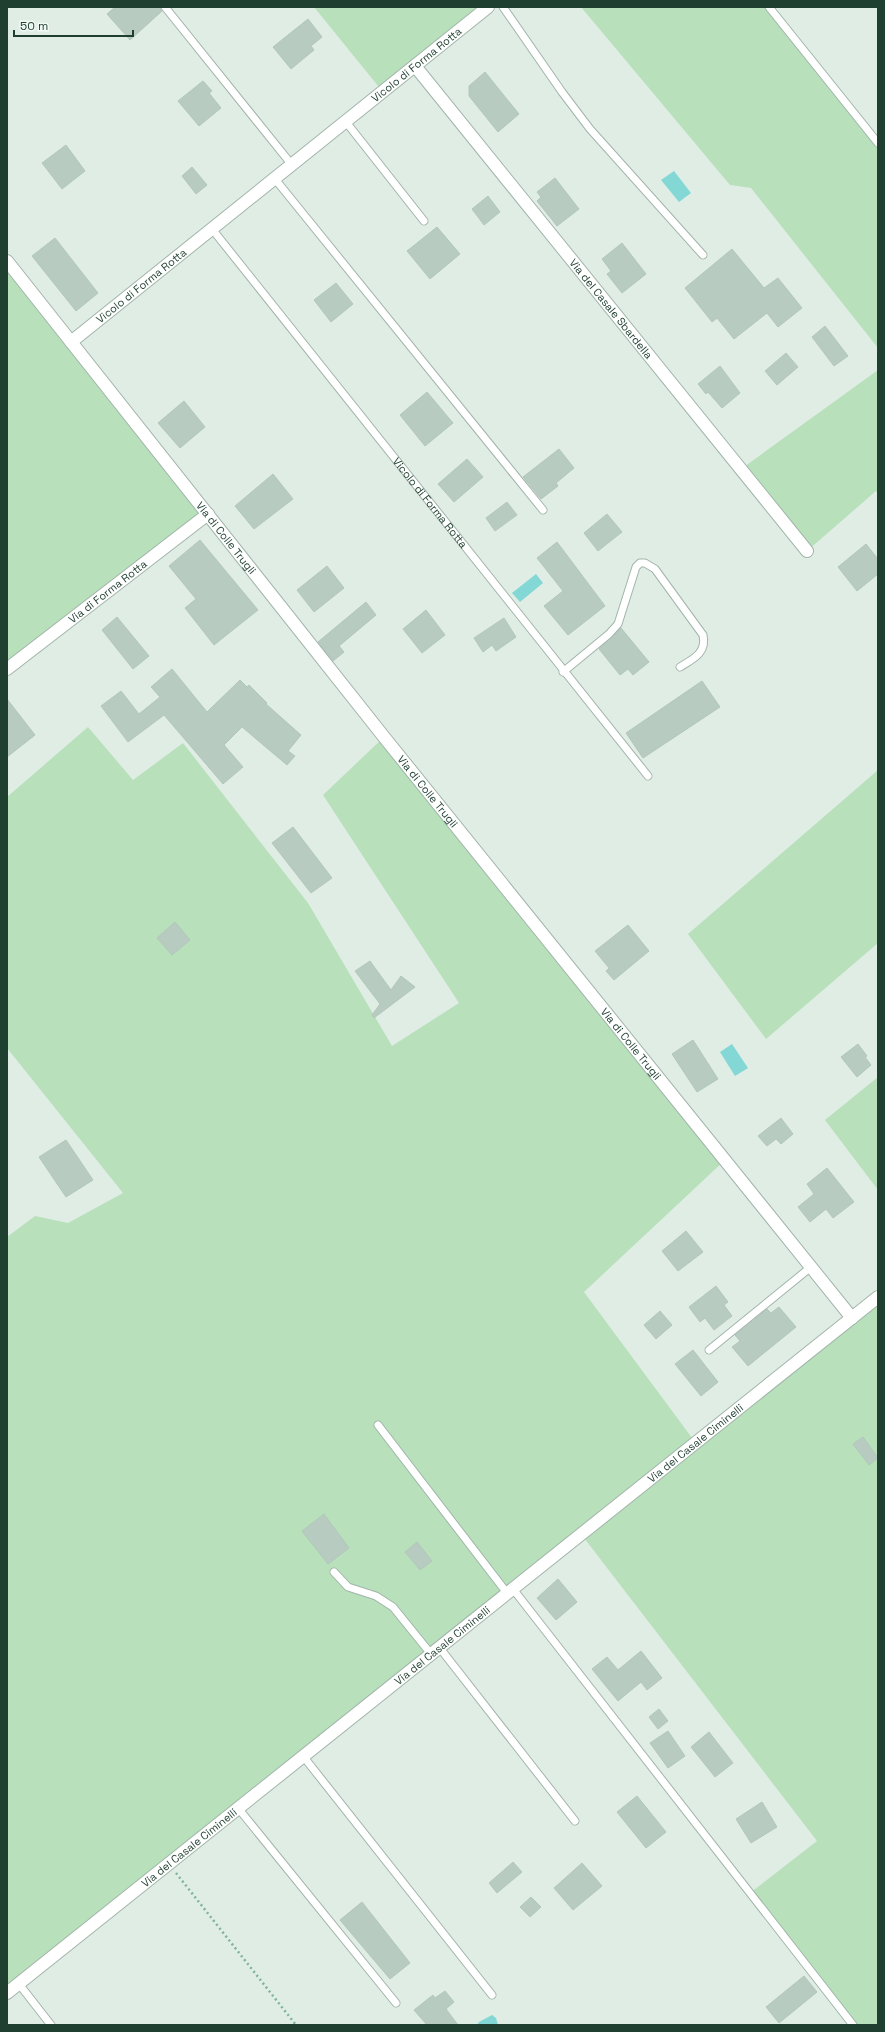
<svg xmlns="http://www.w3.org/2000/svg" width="885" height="2032" font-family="'Space Grotesk',sans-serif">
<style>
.green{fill:#b7e0bb}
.water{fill:#83d7d5}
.building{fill:#b8cbc0;stroke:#b2c7bb}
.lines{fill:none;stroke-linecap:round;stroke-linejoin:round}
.lane-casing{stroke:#a2b5ab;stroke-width:9}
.street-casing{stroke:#a2b5ab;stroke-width:14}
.path{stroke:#7eb399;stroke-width:2.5;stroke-dasharray:2 3;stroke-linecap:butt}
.lane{stroke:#fff;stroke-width:7}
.street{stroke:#fff;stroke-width:12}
.labels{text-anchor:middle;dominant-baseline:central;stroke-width:4;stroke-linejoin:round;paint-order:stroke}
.street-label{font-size:11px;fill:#1f3f31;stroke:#f1f9f4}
</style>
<rect width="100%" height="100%" fill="#e0ede5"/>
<g class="green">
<polygon points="314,7 488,7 383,92"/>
<polygon points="581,7 769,7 878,143 878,348 751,188 730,185"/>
<polygon points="7,261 208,514 7,669"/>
<polygon points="878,370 878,494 876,491 807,551 741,469"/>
<polygon points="88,727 133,780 183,743 308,903 392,1046 459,1003 323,795 384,737 725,1160 584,1292 695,1442 878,1297 878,2025 853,2025 750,1893 817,1841 581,1534 7,1993 7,1237 35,1216 68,1223 123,1193 7,1048 7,797"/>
<polygon points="878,770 878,943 766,1039 688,934"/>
<polygon points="878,1077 878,1190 825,1120"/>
</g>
<g class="water">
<polygon points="674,171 691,193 679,202 661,180"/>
<polygon points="536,574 543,583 520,602 512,593"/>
<polygon points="732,1044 748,1068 735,1076 720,1052"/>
<polygon points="492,2015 496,2018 498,2025 477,2025 479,2022"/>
</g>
<g class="building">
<polygon points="115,7 160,7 162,11 130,40 107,14"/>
<polygon points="308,19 322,37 311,46 314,50 291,69 273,47"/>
<polygon points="485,72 519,114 498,132 469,96 469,86"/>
<polygon points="203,81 212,91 209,93 221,108 199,126 178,101"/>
<polygon points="66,145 85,171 62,189 42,163"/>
<polygon points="192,167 207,185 196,194 182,176"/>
<polygon points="555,178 579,209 557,226 537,201 541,197 537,192"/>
<polygon points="488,196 500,212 484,225 472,209"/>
<polygon points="437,227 460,254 430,279 407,251"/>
<polygon points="55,238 98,293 76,311 32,256"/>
<polygon points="622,243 646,274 622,293 607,274 611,271 602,259"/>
<polygon points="732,249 764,288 778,278 802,308 778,327 767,313 734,339 717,318 712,322 685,288"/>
<polygon points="336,283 353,304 331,322 314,300"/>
<polygon points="825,326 848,356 834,366 812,337"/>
<polygon points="786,353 798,367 777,385 765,371"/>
<polygon points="720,366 740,393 722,408 708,392 706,394 698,384"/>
<polygon points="427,392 453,423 425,446 400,415"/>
<polygon points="184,401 205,427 180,448 158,423"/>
<polygon points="559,449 574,468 556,483 558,486 541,499 523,477"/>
<polygon points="467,459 483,477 454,502 438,484"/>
<polygon points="273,474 293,499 254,529 235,506"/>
<polygon points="507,502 517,515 495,531 486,518"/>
<polygon points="607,514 622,532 598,551 584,533"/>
<polygon points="200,540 258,610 214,645 185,608 196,599 169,566"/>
<polygon points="557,542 605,606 568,635 544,606 563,591 537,558"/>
<polygon points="866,544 878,559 878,574 857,591 838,567"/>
<polygon points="327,566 344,588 314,612 297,590"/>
<polygon points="366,602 376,615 339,646 344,652 333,661 318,642"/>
<polygon points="426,610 445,635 422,653 403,629"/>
<polygon points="117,617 149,656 133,669 102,630"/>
<polygon points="504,618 516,637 496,651 492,645 483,652 474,638"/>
<polygon points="621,628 649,662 633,675 628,669 620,675 599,649"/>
<polygon points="172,669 207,712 240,680 247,687 249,685 267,703 266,704 301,735 288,751 295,756 287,765 242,727 224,745 243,767 223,784 164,715 128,742 101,706 121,691 139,714 160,697 151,687"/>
<polygon points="702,681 720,707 643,758 626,733"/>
<polygon points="7,699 35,735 7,757"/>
<polygon points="293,827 332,878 311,893 272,843"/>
<polygon points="175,922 190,940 172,955 157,938"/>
<polygon points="628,925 649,951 614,980 606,971 609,968 595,951"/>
<polygon points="370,961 391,990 401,976 415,987 374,1018 372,1015 380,1004 355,971"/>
<polygon points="693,1040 718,1079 697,1092 672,1054"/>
<polygon points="858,1044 867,1056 865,1057 871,1065 857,1077 841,1057"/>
<polygon points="781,1118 793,1134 781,1144 776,1139 767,1146 758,1136"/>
<polygon points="66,1140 93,1180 66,1197 39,1157"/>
<polygon points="827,1168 854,1202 833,1218 826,1209 810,1222 798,1207 814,1194 807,1184"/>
<polygon points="686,1231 703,1252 678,1271 662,1251"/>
<polygon points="716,1286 728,1302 724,1305 732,1316 714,1330 705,1318 700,1322 689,1307"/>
<polygon points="779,1307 796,1327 748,1366 732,1347 740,1341 735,1335 767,1309 771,1313"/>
<polygon points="660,1311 672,1325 656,1339 644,1325"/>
<polygon points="693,1350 718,1382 701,1396 675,1364"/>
<polygon points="863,1437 878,1458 869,1465 853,1444"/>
<polygon points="324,1514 349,1548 328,1564 302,1531"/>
<polygon points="417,1542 432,1561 420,1570 405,1552"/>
<polygon points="558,1579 577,1602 556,1620 537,1598"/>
<polygon points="641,1651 662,1678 647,1690 641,1682 618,1701 592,1669 607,1657 618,1670"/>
<polygon points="659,1709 668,1721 658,1729 649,1717"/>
<polygon points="668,1731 685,1756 668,1768 650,1743"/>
<polygon points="709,1732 733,1763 715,1777 691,1747"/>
<polygon points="637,1796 666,1832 646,1848 617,1812"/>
<polygon points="762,1802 777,1827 751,1843 736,1819"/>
<polygon points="513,1862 522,1872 497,1893 489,1883"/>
<polygon points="582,1863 602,1886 573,1910 554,1888"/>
<polygon points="531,1897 541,1907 530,1917 520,1907"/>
<polygon points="362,1902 410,1963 390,1979 340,1920"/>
<polygon points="804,1976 817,1992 779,2023 766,2007"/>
<polygon points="445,1991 454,2002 446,2009 458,2025 427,2025 414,2010 433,1995 435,1998"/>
</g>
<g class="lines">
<g class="lane-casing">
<g id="lane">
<polyline points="165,7 292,165"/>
<polyline points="503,7 562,92 590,129 703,255"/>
<polyline points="769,7 878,143"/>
<polyline points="346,122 424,221"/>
<polyline points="275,179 543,510"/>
<path id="s1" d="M212 229 648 776"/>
<path d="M563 672 609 634 618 624 636 567 640 563H645L655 569 703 635C707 653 693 659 680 667"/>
<polyline points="709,1350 811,1267"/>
<polyline points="378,1425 507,1593"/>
<polyline points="334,1572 348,1587 376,1596 393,1607 431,1654"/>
<polyline points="513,1589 853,2025"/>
<polyline points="439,1647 575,1821"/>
<polyline points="303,1756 492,1995"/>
<polyline points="238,1808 396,2003"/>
<polyline points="19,1984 51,2025"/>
</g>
</g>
<g class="street-casing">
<g id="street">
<path id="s2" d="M415 66 807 551"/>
<path id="s3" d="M7 261 384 737 852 1318"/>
<path id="s4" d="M71 342 488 7"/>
<path id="s5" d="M7 669 208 514"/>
<path id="s6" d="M7 1993 878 1297"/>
</g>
</g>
<polyline class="path" points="176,1873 296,2025"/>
<use href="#lane" class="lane"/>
<use href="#street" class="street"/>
</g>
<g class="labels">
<g class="street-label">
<text stroke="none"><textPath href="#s4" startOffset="443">Vicolo di Forma Rotta</textPath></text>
<text stroke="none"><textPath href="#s4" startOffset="90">Vicolo di Forma Rotta</textPath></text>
<text stroke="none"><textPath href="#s2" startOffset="312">Via del Casale Sbardella</textPath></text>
<text stroke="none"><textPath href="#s1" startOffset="350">Vicolo di Forma Rotta</textPath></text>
<text stroke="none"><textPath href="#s3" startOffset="353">Via di Colle Trugli</textPath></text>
<text stroke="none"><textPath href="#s5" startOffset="127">Via di Forma Rotta</textPath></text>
<text stroke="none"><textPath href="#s3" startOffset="677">Via di Colle Trugli</textPath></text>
<text stroke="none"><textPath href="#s3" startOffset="1001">Via di Colle Trugli</textPath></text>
<text stroke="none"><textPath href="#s6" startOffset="881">Via del Casale Ciminelli</textPath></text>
<text stroke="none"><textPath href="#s6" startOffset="557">Via del Casale Ciminelli</textPath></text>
<text stroke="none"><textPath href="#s6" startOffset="233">Via del Casale Ciminelli</textPath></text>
</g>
</g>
<rect width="885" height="2032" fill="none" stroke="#1f3f31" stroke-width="16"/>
<path d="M14 30v6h119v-6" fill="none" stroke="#1f3f31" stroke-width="2"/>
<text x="20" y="30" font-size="12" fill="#1f3f31" stroke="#f1f9f4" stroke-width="3" paint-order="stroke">50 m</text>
</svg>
